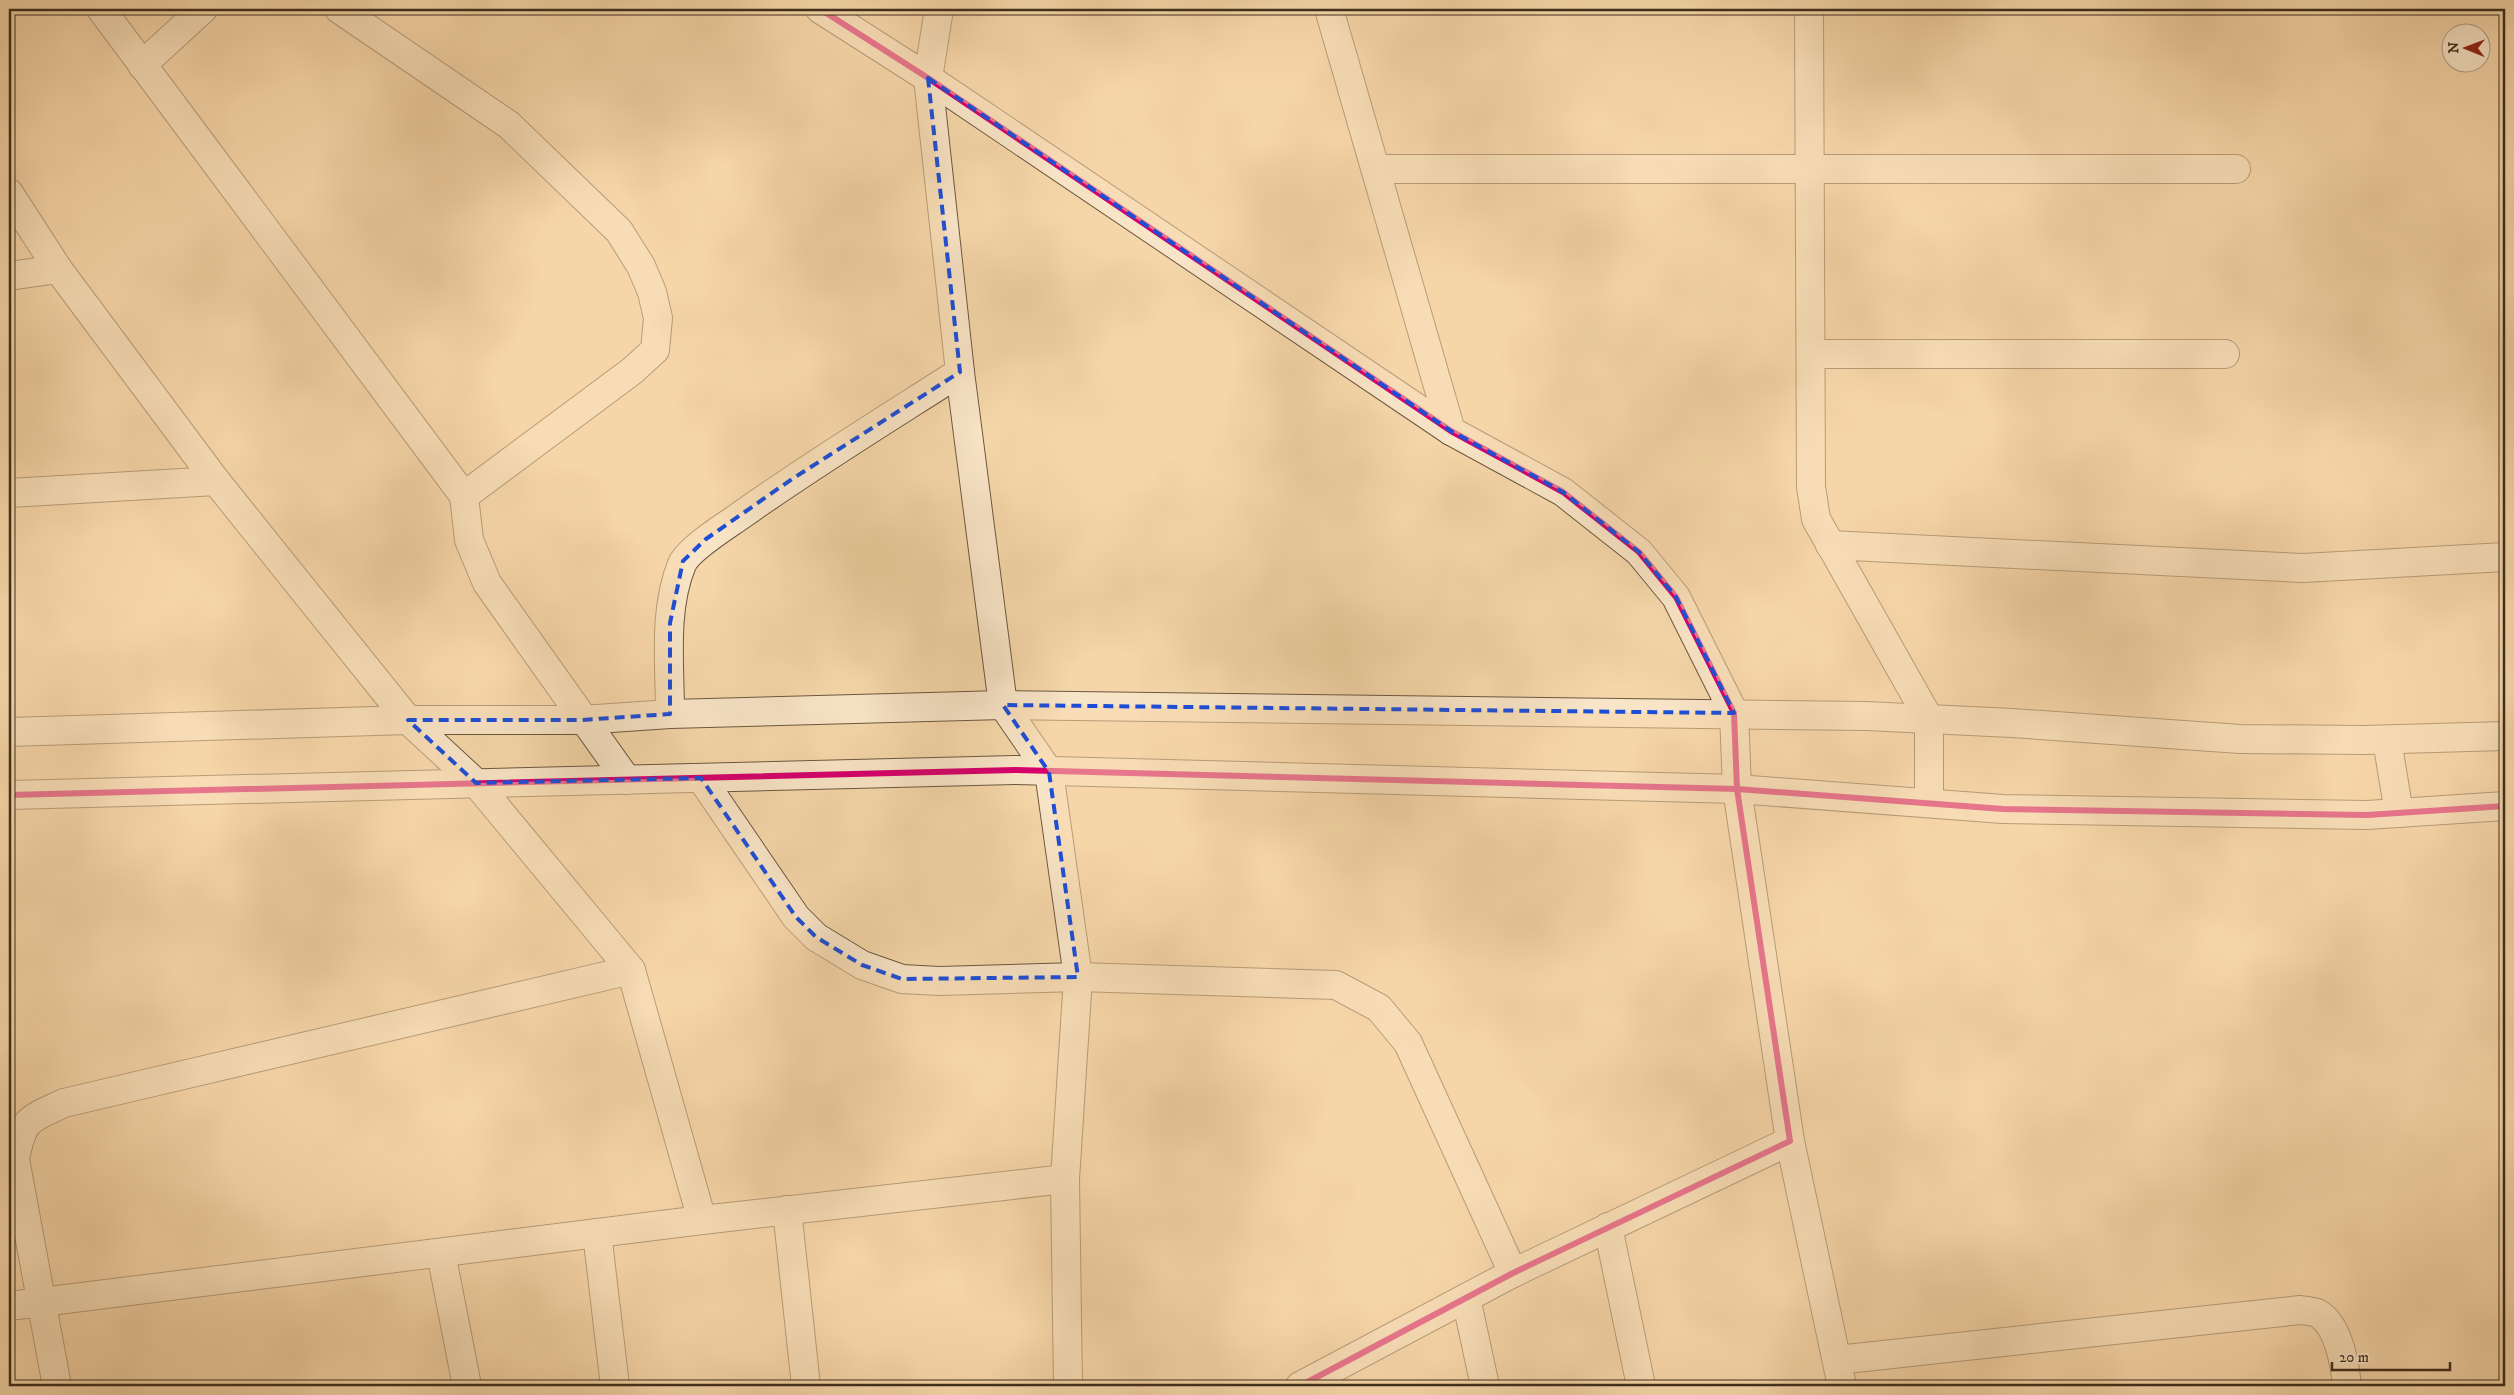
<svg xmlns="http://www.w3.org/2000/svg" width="2514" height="1395" font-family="'IM FELL DW Pica',serif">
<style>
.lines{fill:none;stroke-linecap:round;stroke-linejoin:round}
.street-casing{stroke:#6c5840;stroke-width:30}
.street{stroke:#f8e4c6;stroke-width:28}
.cycleway-casing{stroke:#f8e4c6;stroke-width:9}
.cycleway{stroke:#d6006c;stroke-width:6}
.marked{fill:none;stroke:#1d4ed8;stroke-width:4;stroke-dasharray:10 6;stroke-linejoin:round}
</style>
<rect width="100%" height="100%" fill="#f5d6a8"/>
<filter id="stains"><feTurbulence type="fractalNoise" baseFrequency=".004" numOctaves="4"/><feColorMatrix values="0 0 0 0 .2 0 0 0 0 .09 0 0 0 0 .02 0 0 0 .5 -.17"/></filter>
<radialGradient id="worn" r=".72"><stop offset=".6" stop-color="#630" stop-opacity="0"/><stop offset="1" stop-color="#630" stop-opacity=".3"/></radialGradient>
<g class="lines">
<g class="street-casing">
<g id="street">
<polyline points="101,9 464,496 469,540 487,583 627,780"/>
<polyline points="339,9 509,125 619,231 641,266 652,292 658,318 655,350 632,371 464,496"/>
<polyline points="820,9 928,78 1451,431 1563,492 1639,552 1676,597 1734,713 1737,789 1790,1141 1513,1273 1300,1386"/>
<polyline points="939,9 928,78 960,372 1003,705 1049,772 1078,977 1065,1179 1068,1386"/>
<polyline points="1329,9 1451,431"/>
<polyline points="1809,9 1811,487 1816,519 1929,719 1929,803"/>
<polyline points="142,65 203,9"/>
<polyline points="1376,169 2236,169"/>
<polyline points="9,193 58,269 216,481 408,720 476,783 631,970 702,1220"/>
<polyline points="9,276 58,269"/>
<polyline points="1811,354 2225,354"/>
<polyline points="9,493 216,481"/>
<polyline points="1830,545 2303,568 2505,557"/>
<path d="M670 714C670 665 663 610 682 564 689 549 724 527 737 518 810 466 885 420 960 372"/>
<polyline points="9,732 408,720 582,720 670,714 1003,705 1866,716 2012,723 2240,739 2364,740 2505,736"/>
<polyline points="2387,740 2399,813"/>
<polyline points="701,778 796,917 816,937 862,965 902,979 939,981 1078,977 1336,985 1379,1008 1408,1043 1513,1273"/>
<polyline points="9,795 1015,770 1737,789 2003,809 2367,815 2505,806"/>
<polyline points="1790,1141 1842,1386"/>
<polyline points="787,1210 806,1386"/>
<polyline points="1608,1227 1641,1386"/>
<polyline points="597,1233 615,1386"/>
<polyline points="441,1253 467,1386"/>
<polyline points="1466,1298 1485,1386"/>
<polyline points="9,1306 702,1220 1065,1179"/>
<path d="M1837 1360 2300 1310C2306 1311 2314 1311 2319 1314 2339 1327 2345 1365 2347 1386"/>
<path d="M57 1386 15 1159C23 1118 28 1120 64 1103L631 970"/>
</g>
</g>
<use href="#street" class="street"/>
<g class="cycleway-casing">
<g id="cycleway">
<polyline points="820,9 928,78 1451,431 1563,492 1639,552 1676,597 1734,713 1737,789 1790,1141 1513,1273 1300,1386"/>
<polyline points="9,795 1015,770 1737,789 2003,809 2367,815 2505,806"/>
</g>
</g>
<use href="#cycleway" class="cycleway"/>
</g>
<path d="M0 0H2514V1395H0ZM928 78 1451 431 1563 492 1639 552 1676 597 1734 713 1003 705 1049 772 1078 977 902 979 862 965 816 937 796 917 701 778 476 783 408 720H582L670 714V623L683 561 706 539 792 479 960 372Z" fill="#f5d6a8" fill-opacity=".55" fill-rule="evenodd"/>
<path class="marked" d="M928 78 1451 431 1563 492 1639 552 1676 597 1734 713 1003 705 1049 772 1078 977 902 979 862 965 816 937 796 917 701 778 476 783 408 720H582L670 714V623L683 561 706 539 792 479 960 372Z"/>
<rect width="2514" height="1395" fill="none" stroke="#f5d6a8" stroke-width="30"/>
<rect x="10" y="10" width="2494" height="1375" fill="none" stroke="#3f2e1d" stroke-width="2.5"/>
<rect x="15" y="15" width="2484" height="1365" fill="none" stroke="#3f2e1d"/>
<g transform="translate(2466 48) rotate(271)"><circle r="24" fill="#f8e4c6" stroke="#ae9b82"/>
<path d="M0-4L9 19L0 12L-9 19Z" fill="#8f2418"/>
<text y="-8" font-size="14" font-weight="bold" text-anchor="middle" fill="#3f2e1d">N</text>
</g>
<path d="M2332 1362v8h118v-8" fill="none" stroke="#3f2e1d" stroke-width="2.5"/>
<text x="2339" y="1362" font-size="15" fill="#3f2e1d" stroke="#f8e4c6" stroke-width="4" paint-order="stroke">20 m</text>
<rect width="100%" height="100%" filter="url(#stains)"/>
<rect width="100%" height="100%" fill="url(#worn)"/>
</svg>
